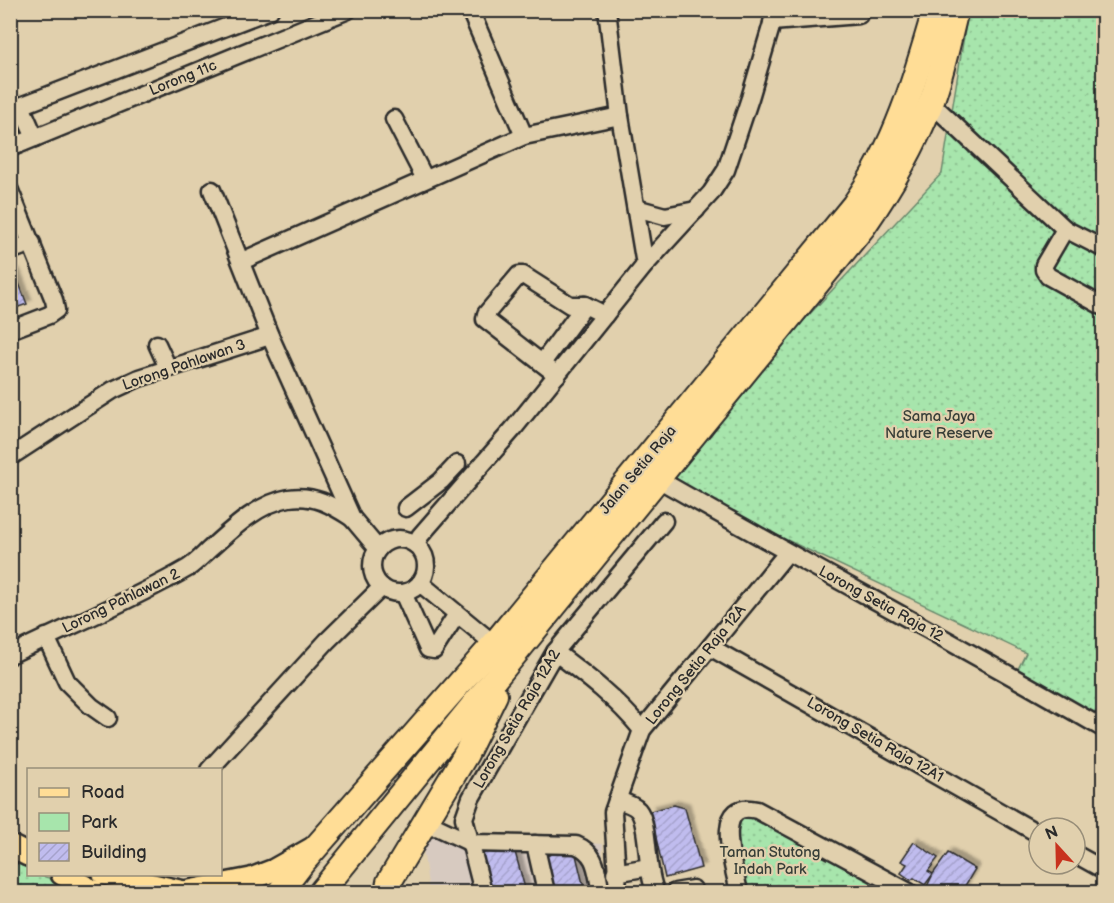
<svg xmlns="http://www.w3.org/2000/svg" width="1114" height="903" font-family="'Balsamiq Sans',sans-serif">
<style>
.built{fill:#d7cac0}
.green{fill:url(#green-dots);stroke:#69886c;stroke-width:1.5}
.building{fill:url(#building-hatch);stroke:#2b2b2b;stroke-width:1.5;filter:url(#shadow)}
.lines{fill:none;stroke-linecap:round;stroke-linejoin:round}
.minor-casing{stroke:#2b2b2b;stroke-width:21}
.major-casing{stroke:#2b2b2b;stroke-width:26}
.highway-casing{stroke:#2b2b2b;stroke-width:28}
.minor{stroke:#e1d0ad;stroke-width:16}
.major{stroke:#ffdd96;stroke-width:21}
.highway{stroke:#ffdd96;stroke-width:24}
.labels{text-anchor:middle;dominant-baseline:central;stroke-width:4.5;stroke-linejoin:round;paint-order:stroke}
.street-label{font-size:15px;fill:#2b2b2b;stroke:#e1d0ad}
.park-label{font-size:15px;fill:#373e38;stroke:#e1d0ad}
</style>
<defs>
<pattern id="green-dots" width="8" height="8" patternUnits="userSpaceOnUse" patternTransform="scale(1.5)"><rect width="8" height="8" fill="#a7e5ac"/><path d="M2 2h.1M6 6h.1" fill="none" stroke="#90c594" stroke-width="1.8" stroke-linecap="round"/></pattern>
<pattern id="building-hatch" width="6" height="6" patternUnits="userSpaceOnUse" patternTransform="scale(1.5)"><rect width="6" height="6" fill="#c0bcee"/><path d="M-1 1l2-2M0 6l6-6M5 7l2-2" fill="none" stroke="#a5a2cc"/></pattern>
<filter id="shadow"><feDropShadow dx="4.5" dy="-4.5" stdDeviation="1.5" flood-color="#0004"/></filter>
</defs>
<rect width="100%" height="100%" fill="#e1d0ad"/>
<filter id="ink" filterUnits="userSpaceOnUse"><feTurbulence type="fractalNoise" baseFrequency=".0167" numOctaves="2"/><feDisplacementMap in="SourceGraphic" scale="12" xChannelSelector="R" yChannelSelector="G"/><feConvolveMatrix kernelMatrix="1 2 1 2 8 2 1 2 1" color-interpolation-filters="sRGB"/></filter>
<g filter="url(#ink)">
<polygon class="built" points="424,828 603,844 601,883 604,892 429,892 423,848"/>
<g class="green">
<polygon points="968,11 1103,11 1103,716 1014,677 1026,653 658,479 688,444 942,173"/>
<polygon points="755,815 899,892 745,892 733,842 735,823 743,817"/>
<path d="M10 861 28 868V874C47 875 61 881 76 892H11Z"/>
</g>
<g class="building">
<polygon points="15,273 27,304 10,310 10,275"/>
<polygon points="674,805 685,808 701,868 665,878 650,811"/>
<polygon points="914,842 938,858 928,871 933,874 925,885 914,878 911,880 901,873 907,864 901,861"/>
<polygon points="500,849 515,852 526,892 491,892 481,854"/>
<polygon points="561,852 576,855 585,892 554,892 545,856"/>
<polygon points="948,853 975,869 963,889 966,891 965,892 927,892 925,891 933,874"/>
</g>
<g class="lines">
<g class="minor-casing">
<g id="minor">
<polyline points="470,10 524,136"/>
<polyline points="607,10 620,116 645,265"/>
<polyline points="772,22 859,15"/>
<polyline points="931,103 1065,229 1104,249"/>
<polyline points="21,106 35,138"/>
<polyline points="10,110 270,10"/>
<polyline points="394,119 425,179"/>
<polyline points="10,129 17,145"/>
<polyline points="10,148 348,10"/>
<polyline points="212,190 270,336 352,518 378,549"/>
<polyline points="10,191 54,300 56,310 49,315 10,330"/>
<polyline points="636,208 665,216 696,210"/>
<polyline points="1065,229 1044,265 1044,270 1048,276 1104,307"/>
<polyline points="10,251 32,243"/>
<polyline points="242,261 524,136 620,116"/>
<polyline points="157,344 168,368"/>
<polyline points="542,363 585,305"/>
<polyline points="557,375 485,319 486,314 519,275 523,275 570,305 585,305 605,315"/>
<polyline points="10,457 113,390 139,378 270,336"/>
<path d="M658 479C806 564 956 643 1104 729"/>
<polyline points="406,508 441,481 457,464"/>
<circle cx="399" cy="566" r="27"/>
<polyline points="416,545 420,536 514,428 645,265 711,193 726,170 750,98 776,10"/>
<polyline points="420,583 494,644"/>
<polyline points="403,593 428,649 434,650 457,614"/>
<polyline points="46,637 67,682 91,706 108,718"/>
<polyline points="710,647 1039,834"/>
<path d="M555 652C587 676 617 699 642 730"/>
<path d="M10 655C69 626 131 601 188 568 197 562 204 554 212 547 234 527 260 503 289 498 314 494 332 505 352 518"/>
<polyline points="209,770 327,641 382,587"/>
<path d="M617 800C624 802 634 805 638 810 650 824 645 872 656 892"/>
<path d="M421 828 437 827 471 843 576 845C598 854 596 872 601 892"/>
<polyline points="535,844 546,892"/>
<polyline points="1075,854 1104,870"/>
<polyline points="615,873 649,867"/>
<polyline points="483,892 464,818 471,798 555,652 664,521"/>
<polyline points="618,892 613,812 642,730 787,553"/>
<polyline points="675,892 693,889"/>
<path d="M739 892C735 870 710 798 757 810L909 892"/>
</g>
</g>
<g class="major-casing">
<g id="major">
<polyline points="10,846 28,855"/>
<polyline points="62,874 95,892"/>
<polyline points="104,874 184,892 251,879 274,870 313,848"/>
</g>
</g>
<g class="highway-casing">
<g id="highway">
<path d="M280 892 303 862 494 644 854 205C896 146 915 80 935 10"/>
<path d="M321 892 863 227C890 188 913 149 930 105 942 75 948 41 956 10"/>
<polyline points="387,892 389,882 466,754 495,695"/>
</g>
</g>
<use href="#minor" class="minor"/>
<use href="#major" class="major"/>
<use href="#highway" class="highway"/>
</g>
</g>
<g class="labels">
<g class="street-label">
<text transform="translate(183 78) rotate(-22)">Lorong 11c</text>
<text transform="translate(184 365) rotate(-19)">Lorong Pahlawan 3</text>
<text transform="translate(638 470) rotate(-50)">Jalan Setia Raja</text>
<text transform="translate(121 601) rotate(-26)">Lorong Pahlawan 2</text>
<text transform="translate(881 604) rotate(29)">Lorong Setia Raja 12</text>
<text transform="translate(696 665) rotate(-51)">Lorong Setia Raja 12A</text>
<text transform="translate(517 719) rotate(-60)">Lorong Setia Raja 12A2</text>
<text transform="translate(875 740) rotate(30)">Lorong Setia Raja 12A1</text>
</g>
<g class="park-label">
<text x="939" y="416">Sama Jaya<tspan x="939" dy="17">Nature Reserve</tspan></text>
<text x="770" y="852">Taman Stutong<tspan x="770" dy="17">Indah Park</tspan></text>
</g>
</g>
<rect width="1114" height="903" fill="none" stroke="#e1d0ad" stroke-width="36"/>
<rect x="18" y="18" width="1078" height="867" fill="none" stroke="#2b2b2b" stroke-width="2" filter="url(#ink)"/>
<rect x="27" y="768" width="195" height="108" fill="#e1d0ad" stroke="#988e79" stroke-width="1.5"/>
<rect x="39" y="788" width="30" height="9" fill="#ffdd96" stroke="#988e79" stroke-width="1.5"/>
<text x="81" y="798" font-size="18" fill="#2b2b2b">Road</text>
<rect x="39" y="813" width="30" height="18" fill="#a7e5ac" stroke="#988e79" stroke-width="1.5"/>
<text x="81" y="828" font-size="18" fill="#2b2b2b">Park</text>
<rect x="39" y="843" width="30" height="18" fill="url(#building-hatch)" stroke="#988e79" stroke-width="1.5"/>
<text x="81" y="858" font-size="18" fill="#2b2b2b">Building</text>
<g transform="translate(1057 846) rotate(338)"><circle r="28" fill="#e1d0ad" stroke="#988e79" stroke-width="1.5"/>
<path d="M0-4.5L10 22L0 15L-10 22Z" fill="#c8321e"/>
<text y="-9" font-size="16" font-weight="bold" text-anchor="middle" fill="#2b2b2b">N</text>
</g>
</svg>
